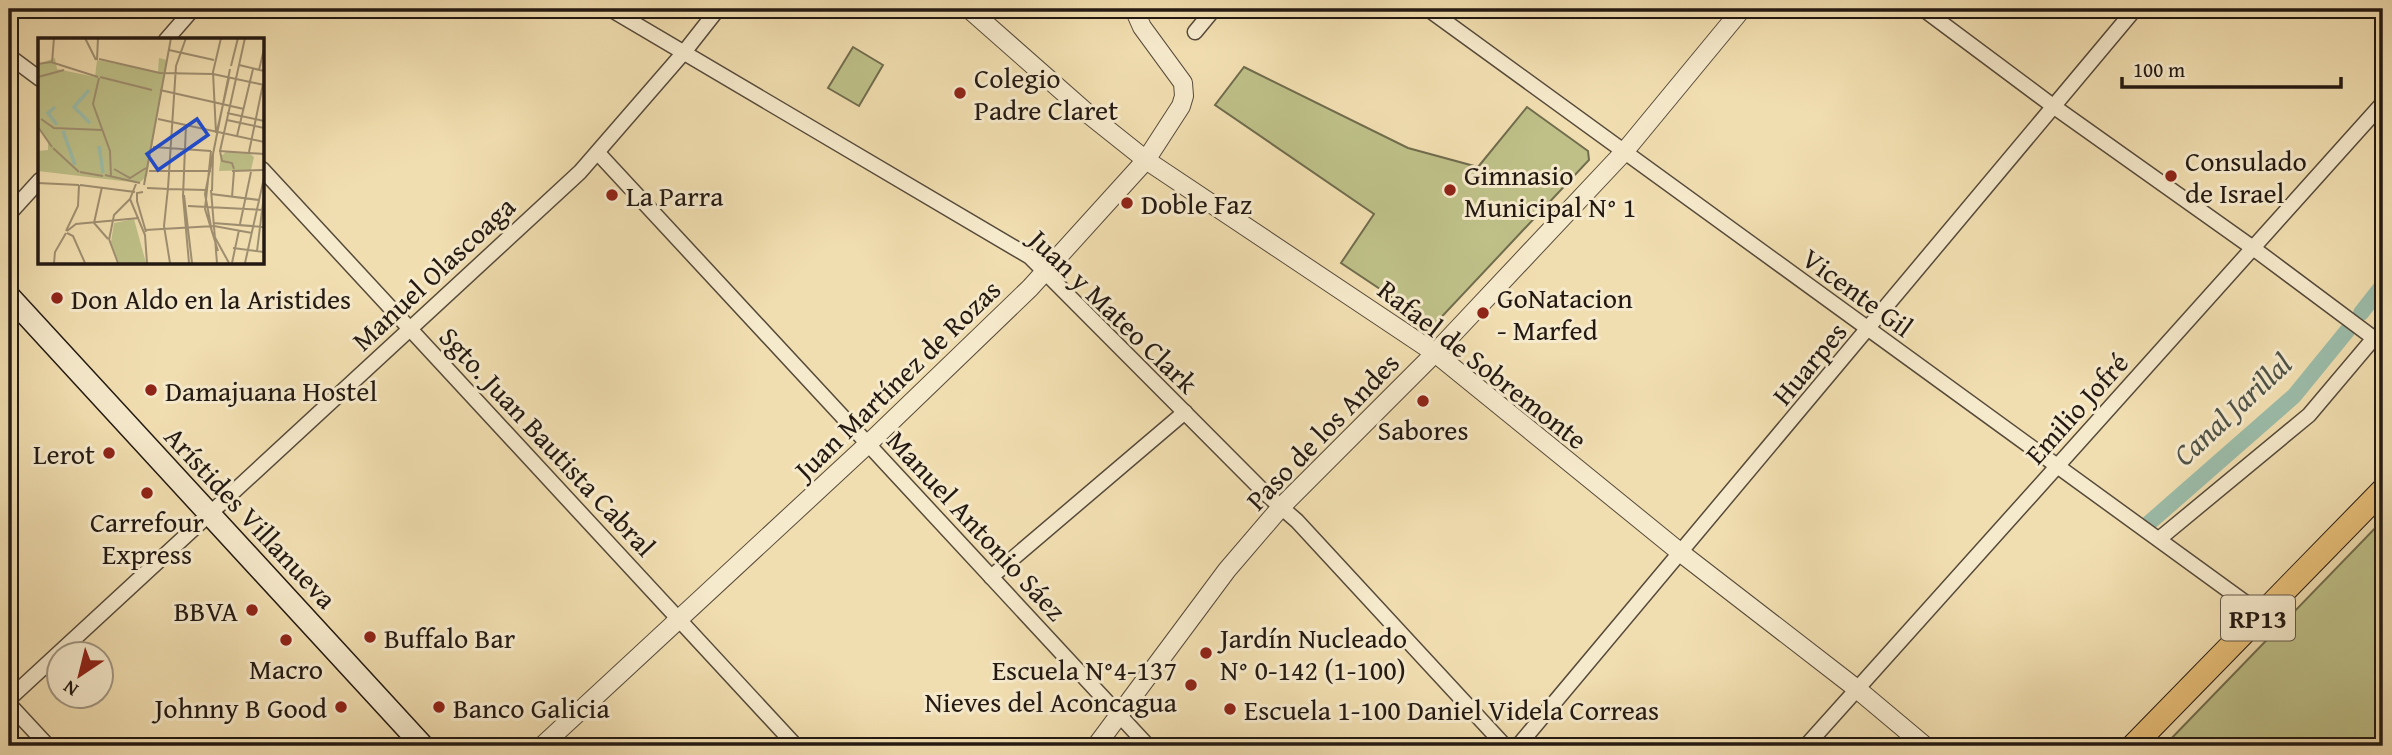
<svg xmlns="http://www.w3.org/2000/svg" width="2392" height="755" font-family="'Gentium Book Plus',serif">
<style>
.green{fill:#bec088;stroke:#706c4d;stroke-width:2}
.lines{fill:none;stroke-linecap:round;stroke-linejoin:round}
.canal{stroke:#9bbca9;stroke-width:16}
.minor-casing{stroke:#564a3a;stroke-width:17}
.tertiary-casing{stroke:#564a3a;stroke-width:20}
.secondary-casing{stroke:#231912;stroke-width:24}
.primary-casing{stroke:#231912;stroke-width:25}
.minor{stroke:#f6eacc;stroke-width:14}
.tertiary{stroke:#f6eacc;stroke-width:18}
.secondary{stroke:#f6eacc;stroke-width:21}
.primary{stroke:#e8bf78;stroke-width:23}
.poi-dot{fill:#8f2418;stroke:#f6eacc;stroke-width:2.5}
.labels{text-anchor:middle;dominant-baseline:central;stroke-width:6;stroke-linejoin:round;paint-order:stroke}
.shield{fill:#f6eacc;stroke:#62584a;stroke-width:2}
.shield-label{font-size:26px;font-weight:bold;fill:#231912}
.poi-label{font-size:28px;fill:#231912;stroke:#f6eacc;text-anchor:start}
.street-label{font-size:28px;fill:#231912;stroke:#f6eacc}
.water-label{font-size:30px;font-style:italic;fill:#4d5247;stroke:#f6eacc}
.inset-river{fill:none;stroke:#9bbca9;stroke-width:3.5}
.inset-road{fill:none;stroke:#9f8f71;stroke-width:2}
.view{fill:#1d4ed8;fill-opacity:0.15;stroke:#1d4ed8;stroke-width:3.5}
.inset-edge{fill:none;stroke:#231912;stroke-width:3.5}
</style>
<rect width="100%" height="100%" fill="#f1deb0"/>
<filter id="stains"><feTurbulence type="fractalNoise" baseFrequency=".00286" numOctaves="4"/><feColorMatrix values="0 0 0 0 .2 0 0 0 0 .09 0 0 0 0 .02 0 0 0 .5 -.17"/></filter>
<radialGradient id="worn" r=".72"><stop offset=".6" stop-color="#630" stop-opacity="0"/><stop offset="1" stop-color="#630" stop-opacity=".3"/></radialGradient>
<g class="green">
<polygon points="853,47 883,65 859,106 828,88"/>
<polygon points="1244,67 1408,148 1478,167 1527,107 1588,151 1589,160 1434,325 1341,263 1374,214 1215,105"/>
<polygon points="2383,520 2383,746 2164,746"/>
</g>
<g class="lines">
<g class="canal">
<polyline points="2361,313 2383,285"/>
<polyline points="2149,523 2294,396 2347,331"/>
</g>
<g class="minor-casing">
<g id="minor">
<polyline points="610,9 1030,257 1266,494 1297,521 1505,746"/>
<polyline points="1428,9 2261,614"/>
<polyline points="1923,9 2053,106 2253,248 2383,345"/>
<polyline points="1195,32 1214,9"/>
<polyline points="166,40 193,9"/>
<polyline points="9,56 40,79"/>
<polyline points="598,153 1148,746"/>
<polyline points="262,169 796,746"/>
<polyline points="9,214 40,180"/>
<polyline points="2159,539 2309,415 2374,338"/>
<polyline points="991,577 1185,412"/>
<polyline points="9,699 580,172 685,51 718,9"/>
<polyline points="9,704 48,746"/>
<polyline points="1518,746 2135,9"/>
<polyline points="1806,746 2383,103"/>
</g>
</g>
<g class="tertiary-casing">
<g id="tertiary">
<polyline points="969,9 1087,113 1146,160 1435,353 1681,553 1857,689 1925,746"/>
<polyline points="542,746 868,444 1030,288 1146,160 1181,106 1184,96 1183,83 1142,27 1134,9"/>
<polyline points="1096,746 1227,570 1281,507 1435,353 1624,152 1742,9"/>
</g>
</g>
<g class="secondary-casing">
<polyline id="secondary" points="9,296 423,746"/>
</g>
<g class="primary-casing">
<polyline id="primary" points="2133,746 2383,490"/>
</g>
<use href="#minor" class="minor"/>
<use href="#tertiary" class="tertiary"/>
<use href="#secondary" class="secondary"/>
<use href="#primary" class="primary"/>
</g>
<g class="poi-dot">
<circle cx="960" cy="93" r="7"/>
<circle cx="2171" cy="176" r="7"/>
<circle cx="1450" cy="190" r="7"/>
<circle cx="612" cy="195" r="7"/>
<circle cx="1127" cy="203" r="7"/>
<circle cx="57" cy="298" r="7"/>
<circle cx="1483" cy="313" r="7"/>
<circle cx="151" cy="390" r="7"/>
<circle cx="1423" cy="401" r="7"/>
<circle cx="109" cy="453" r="7"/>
<circle cx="147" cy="493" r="7"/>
<circle cx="252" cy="610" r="7"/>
<circle cx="370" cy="637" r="7"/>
<circle cx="286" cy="640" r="7"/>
<circle cx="1206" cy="653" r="7"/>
<circle cx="1191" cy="685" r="7"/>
<circle cx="341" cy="707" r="7"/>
<circle cx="439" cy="707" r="7"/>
<circle cx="1230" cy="709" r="7"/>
</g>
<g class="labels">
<rect class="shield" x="2221" y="595.5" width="74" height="45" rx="5"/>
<g class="shield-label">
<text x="2258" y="618">RP13</text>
</g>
<g class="poi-label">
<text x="974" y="77">Colegio<tspan x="974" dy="32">Padre Claret</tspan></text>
<text x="2185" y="160">Consulado<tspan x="2185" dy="32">de Israel</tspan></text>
<text x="1464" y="174">Gimnasio<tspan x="1464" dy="32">Municipal N° 1</tspan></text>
<text x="626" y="195">La Parra</text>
<text x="1141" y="203">Doble Faz</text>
<text x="1497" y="297">GoNatacion<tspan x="1497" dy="32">- Marfed</tspan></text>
<text x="71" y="298">Don Aldo en la Aristides</text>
<text x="165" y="390">Damajuana Hostel</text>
<text x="1423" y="429" text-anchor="middle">Sabores</text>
<text x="95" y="453" text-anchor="end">Lerot</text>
<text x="147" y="521" text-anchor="middle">Carrefour<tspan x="147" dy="32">Express</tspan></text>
<text x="238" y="610" text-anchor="end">BBVA</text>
<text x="384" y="637">Buffalo Bar</text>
<text x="1220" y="637">Jardín Nucleado<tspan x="1220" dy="32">N° 0-142 (1-100)</tspan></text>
<text x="286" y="668" text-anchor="middle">Macro</text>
<text x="1177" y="669" text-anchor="end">Escuela N°4-137<tspan x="1177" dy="32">Nieves del Aconcagua</tspan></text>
<text x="327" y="707" text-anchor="end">Johnny B Good</text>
<text x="453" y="707">Banco Galicia</text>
<text x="1244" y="709">Escuela 1-100 Daniel Videla Correas</text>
</g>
<g class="street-label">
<text transform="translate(433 273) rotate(-43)">Manuel Olascoaga</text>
<text transform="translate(1858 292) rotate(36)">Vicente Gil</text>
<text transform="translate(1114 311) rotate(44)">Juan y Mateo Clark</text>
<text transform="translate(1809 363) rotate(-50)">Huarpes</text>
<text transform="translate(1483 364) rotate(38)">Rafael de Sobremonte</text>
<text transform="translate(897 379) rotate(-44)">Juan Martínez de Rozas</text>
<text transform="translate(2076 408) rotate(-48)">Emilio Jofré</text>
<text transform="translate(1322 431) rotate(-46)">Paso de los Andes</text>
<text transform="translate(548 441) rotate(47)">Sgto. Juan Bautista Cabral</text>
<text transform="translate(251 517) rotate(47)">Arístides Villanueva</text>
<text transform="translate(977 525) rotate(47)">Manuel Antonio Sáez</text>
</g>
<g class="water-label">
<text transform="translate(2232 409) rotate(-43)">Canal Jarillal</text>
</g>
</g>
<g transform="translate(38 38)">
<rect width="226" height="226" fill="#f1deb0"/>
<path d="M17 20 19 31 57 39 59 22 120 34 121 20 129 22 109 138 101 145 0 133V113L10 112V105L0 87V26ZM188 114 211 115 216 119 213 132 181 133 183 118ZM96 181 108 225H81L73 204 76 185Z" fill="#bec088"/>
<path class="inset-river" d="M51 52 36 69 52 85M17 69 10 75 19 87M25 93 37 127M61 108 65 135"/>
<path class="inset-road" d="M47 0 58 22M131 12 176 22M61 21 122 35 175 36 226 47M59 22 60 0M14 25 16 0M0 26 13 24 60 39M201 27 226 33M193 28 200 0M221 32 226 11M0 39 26 32M62 39 114 52M61 40 55 66 72 113 73 139M0 43V66M122 52 206 71M189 75 226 83M3 81 16 90 64 92M120 81 226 104M189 82 226 90M148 87 145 158 151 225M0 89 14 109M179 93 191 40M178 95 175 34 183 0M199 98 215 31M115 109 173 113M15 110 41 134M173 113 167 171 180 213M181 113 226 116M182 113 184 123 194 125 196 131M182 113 207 0M211 114 225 46M76 131 92 140 108 130M111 133H173M194 133 226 132M42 134 65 138M67 137 102 145M0 145 41 147M98 146 92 161 107 197 109 225M42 147 97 154M106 147 133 0M64 149 56 185 70 201M109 150 131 151M130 150 138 28 148 0M130 150 126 188 132 225M129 151 168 152M173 152 179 225M174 153 175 116M105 154 99 155V163L108 194M173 156 221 162M146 157 154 225M194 159 196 133M150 168 226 172M175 185 226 189M202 186 213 134M107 192 176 188 214 195M28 193 40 168 41 147M29 193 38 186 101 180M29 195 35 198 47 225M71 201 80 225M71 202 76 177 92 161M195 210 226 214M219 213 226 157M16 225 17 214 28 195M191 225 174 194 167 156 192 31M194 225 201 192M207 225 226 140"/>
<path class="view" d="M159 81 170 97 120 132 109 116Z"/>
<rect width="226" height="226" class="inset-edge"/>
</g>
<rect width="2392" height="755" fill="none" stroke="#f1deb0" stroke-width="35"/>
<rect x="10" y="10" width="2371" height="734" fill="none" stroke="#231912" stroke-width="3.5"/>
<rect x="18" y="18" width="2357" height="720" fill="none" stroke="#231912" stroke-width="2"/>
<g transform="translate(80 675) rotate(215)"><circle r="33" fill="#f6eacc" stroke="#a29682" stroke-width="2"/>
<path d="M0-5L12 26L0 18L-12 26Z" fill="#8f2418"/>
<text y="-10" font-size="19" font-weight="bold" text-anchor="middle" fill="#231912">N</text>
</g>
<path d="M2122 77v10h219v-10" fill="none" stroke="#231912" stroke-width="3.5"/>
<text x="2133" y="77" font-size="21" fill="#231912" stroke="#f6eacc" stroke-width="5" paint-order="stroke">100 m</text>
<rect width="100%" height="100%" filter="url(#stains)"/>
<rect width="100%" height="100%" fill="url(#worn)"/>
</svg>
